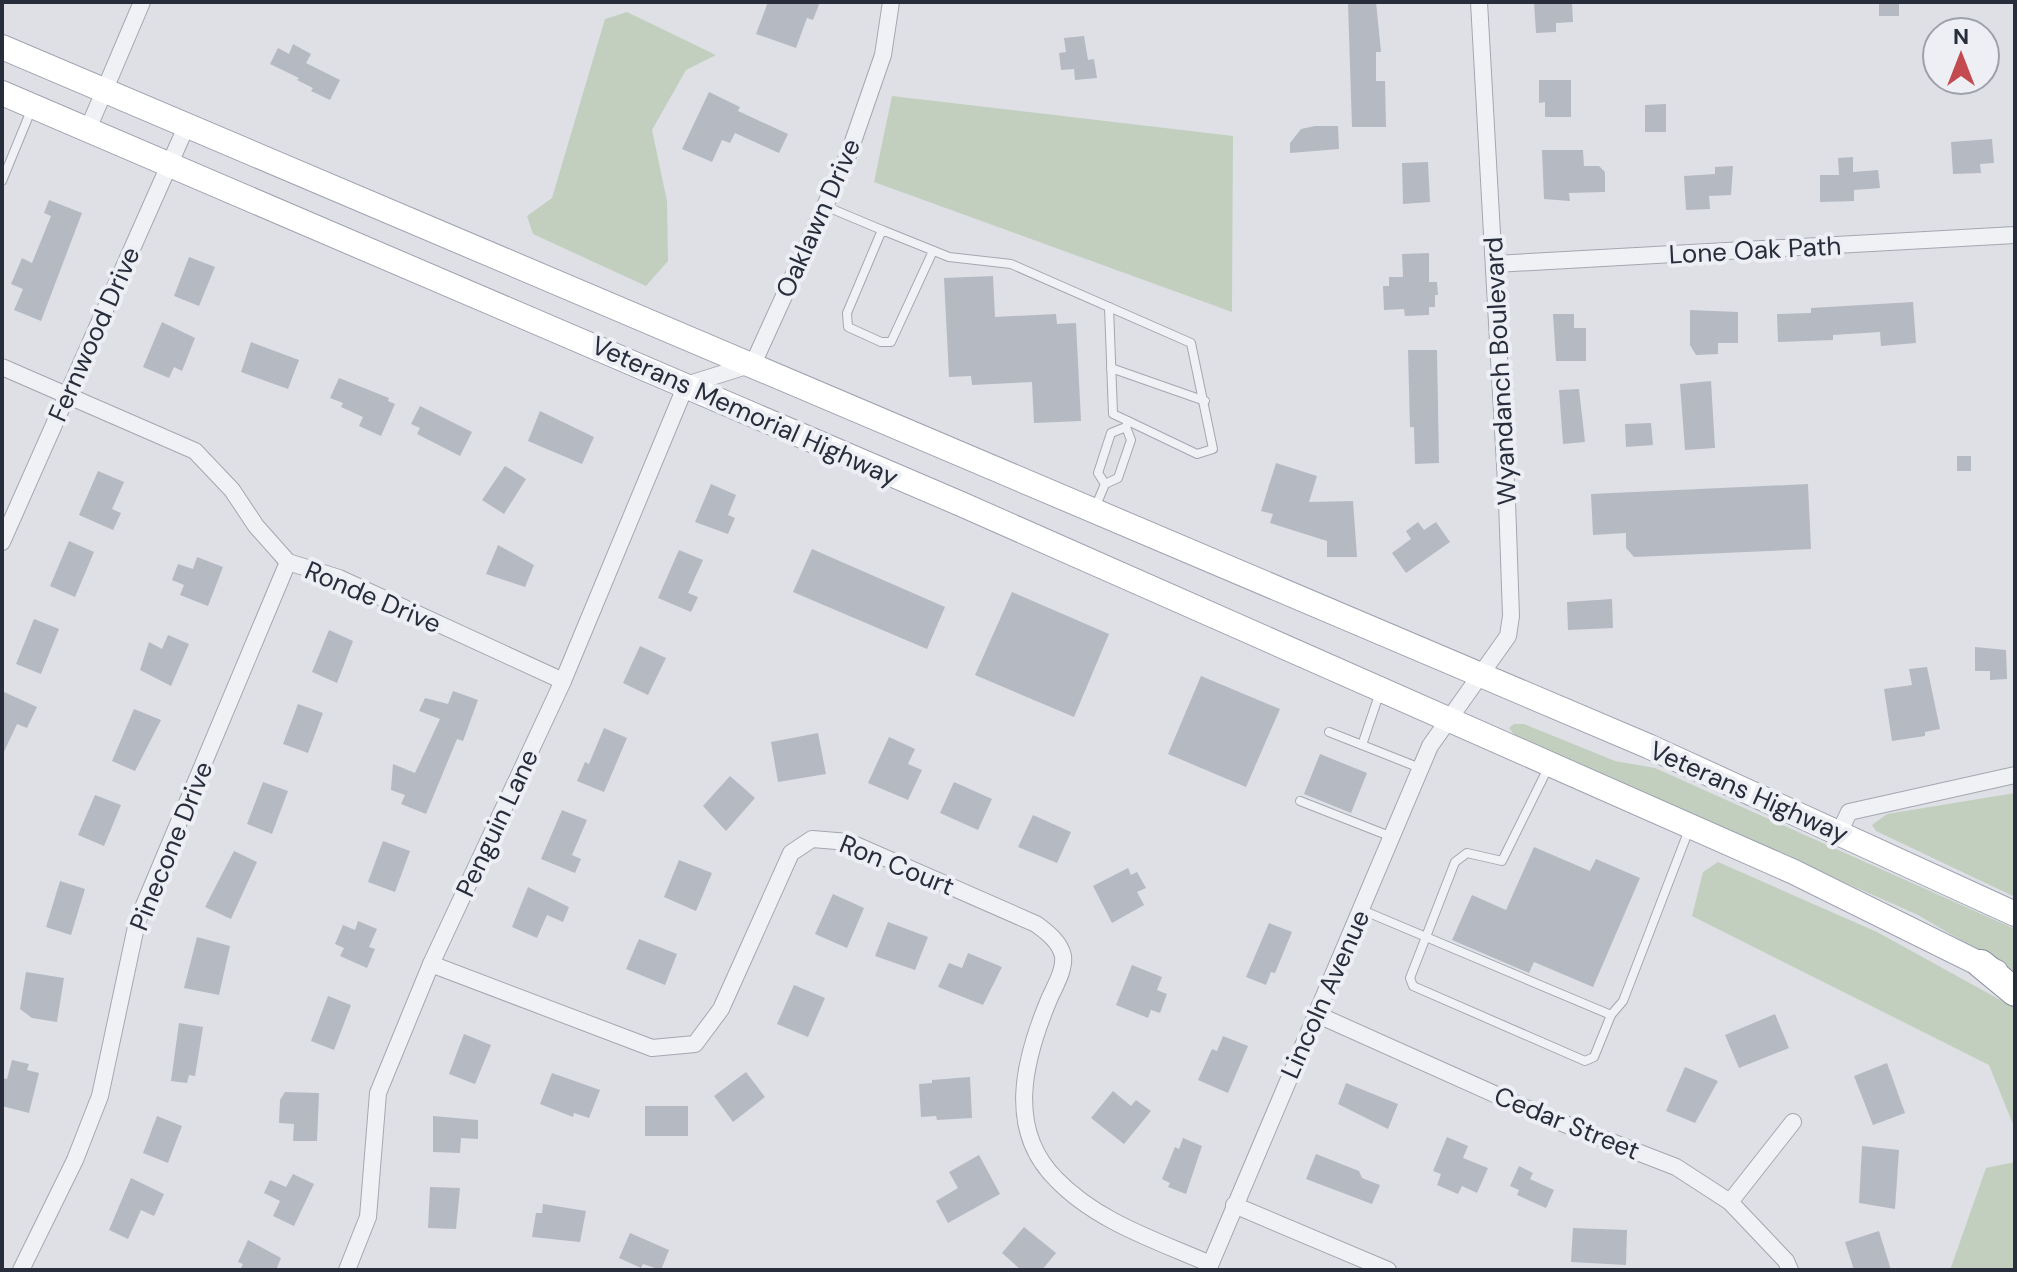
<svg xmlns="http://www.w3.org/2000/svg" width="2017" height="1272" font-family="'DM Sans',sans-serif">
<style>
.green{fill:#c2cfbf}
.building{fill:#b5b9c2}
.lines{fill:none;stroke-linecap:round;stroke-linejoin:round}
.service-casing{stroke:#a4a7b0;stroke-width:10}
.minor-casing{stroke:#a4a7b0;stroke-width:18}
.primary-casing{stroke:#9ea3b1;stroke-width:26}
.motorway-casing{stroke:#868c9c;stroke-width:30}
.service{stroke:#f0f1f5;stroke-width:8}
.minor{stroke:#f0f1f5;stroke-width:16}
.primary{stroke:#fff;stroke-width:24}
.motorway{stroke:#fff;stroke-width:28}
.labels{text-anchor:middle;dominant-baseline:central;stroke-width:8;stroke-linejoin:round;paint-order:stroke}
.street-label{font-size:26px;fill:#282d3c;stroke:#edeff4}
</style>
<rect width="100%" height="100%" fill="#dee0e6"/>
<g class="green">
<polygon points="627,12 716,55 686,70 652,130 667,201 668,261 646,286 533,234 527,216 552,198 605,19"/>
<polygon points="892,96 1233,136 1232,312 874,182"/>
<polygon points="1514,724 1524,724 1615,761 1655,768 2015,929 2015,972 1918,915 1515,736 1509,728"/>
<polygon points="2015,793 2015,897 1876,831 1872,825 1887,814"/>
<polygon points="1718,862 1877,932 2015,1008 2015,1129 1989,1065 1692,916 1703,872"/>
<polygon points="2015,1162 2015,1270 1950,1270 1986,1168"/>
</g>
<g class="building">
<polygon points="768,2 820,2 813,20 807,18 796,48 756,34"/>
<polygon points="1376,2 1381,52 1376,52 1376,81 1385,81 1386,127 1352,127 1348,3"/>
<polygon points="1534,2 1572,2 1573,22 1556,23 1556,32 1536,33"/>
<rect x="1879" y="2" width="20" height="14"/>
<polygon points="1084,36 1088,60 1094,59 1097,78 1075,80 1074,69 1061,70 1059,53 1066,52 1064,38"/>
<polygon points="293,44 311,54 306,63 340,80 330,100 311,91 313,88 297,80 299,78 270,64 278,48 289,54"/>
<polygon points="1539,80 1571,80 1571,117 1545,117 1545,102 1539,103"/>
<polygon points="709,92 740,107 738,111 788,134 779,153 735,133 730,143 722,140 712,162 682,149"/>
<polygon points="1666,104 1666,132 1645,132 1645,105"/>
<polygon points="1315,126 1338,126 1339,149 1290,153 1290,143 1301,129"/>
<polygon points="1992,139 1994,163 1980,164 1981,173 1953,174 1951,142"/>
<polygon points="1542,150 1583,150 1584,166 1599,166 1605,172 1605,192 1569,193 1570,201 1544,199"/>
<polygon points="1853,157 1853,172 1878,170 1880,188 1854,190 1854,201 1820,202 1820,175 1839,175 1838,158"/>
<polygon points="1428,162 1430,202 1403,204 1402,163"/>
<polygon points="1733,166 1731,195 1709,196 1710,209 1686,210 1684,176 1715,174 1715,167"/>
<polygon points="49,200 82,213 41,321 14,310 23,289 11,284 22,258 32,263 51,216 44,213"/>
<polygon points="1429,253 1429,282 1437,282 1438,295 1435,295 1435,307 1429,307 1429,315 1405,316 1404,309 1384,310 1383,286 1389,286 1389,277 1403,277 1402,254"/>
<polygon points="189,257 215,267 199,306 174,296"/>
<polygon points="993,276 995,317 1056,314 1057,324 1076,323 1081,421 1034,423 1032,382 972,385 971,376 949,377 944,278"/>
<polygon points="1913,302 1916,343 1881,346 1880,332 1833,335 1833,340 1778,342 1777,314 1811,313 1811,308"/>
<polygon points="1690,310 1738,312 1738,343 1718,343 1718,354 1696,355 1690,345"/>
<polygon points="1553,314 1574,314 1574,328 1586,328 1586,361 1556,361"/>
<polygon points="162,322 195,338 182,371 174,367 169,378 143,367"/>
<polygon points="251,342 299,360 288,389 241,372"/>
<polygon points="1408,350 1437,350 1439,463 1415,464 1414,427 1410,427"/>
<polygon points="339,378 389,398 388,401 395,404 381,436 359,426 363,417 341,407 343,403 330,398"/>
<polygon points="1711,381 1715,448 1685,450 1680,384"/>
<polygon points="1579,389 1585,442 1563,444 1559,390"/>
<polygon points="420,406 472,432 460,456 417,434 420,428 411,424"/>
<polygon points="540,411 594,437 582,464 528,441"/>
<polygon points="1651,423 1653,445 1626,447 1625,424"/>
<rect x="1957" y="456" width="14" height="15"/>
<polygon points="1276,463 1317,476 1309,502 1353,501 1357,557 1327,557 1327,541 1270,523 1273,514 1261,511"/>
<polygon points="505,466 526,479 504,514 482,500"/>
<polygon points="98,471 124,482 112,509 121,513 113,530 79,515"/>
<polygon points="711,484 736,495 728,515 735,518 728,534 695,522"/>
<polygon points="1808,484 1811,549 1634,557 1626,548 1626,533 1593,535 1591,494"/>
<polygon points="1418,522 1424,530 1436,522 1450,542 1406,573 1392,553 1411,539 1406,531"/>
<polygon points="69,541 94,552 75,597 50,586"/>
<polygon points="498,545 534,565 525,587 486,574"/>
<polygon points="812,549 945,607 927,649 793,592"/>
<polygon points="679,550 703,560 688,593 698,597 691,612 658,598"/>
<polygon points="197,557 223,567 208,606 180,595 184,585 172,580 178,564 193,569"/>
<polygon points="1012,592 1109,634 1074,717 975,675"/>
<polygon points="1612,599 1613,628 1568,630 1567,602"/>
<polygon points="34,619 59,629 41,674 16,664"/>
<polygon points="329,630 353,641 337,683 312,672"/>
<polygon points="168,635 189,644 171,686 140,670 149,642 162,649"/>
<polygon points="640,646 666,658 648,695 623,683"/>
<polygon points="1975,647 2006,650 2007,679 1990,680 1990,671 1975,671"/>
<polygon points="1927,667 1940,729 1925,732 1925,736 1892,741 1884,689 1912,685 1909,669"/>
<polygon points="1201,676 1280,709 1246,787 1168,754"/>
<polygon points="2,691 37,707 27,728 17,724 2,756"/>
<polygon points="453,691 478,700 463,741 457,739 426,814 401,804 405,795 391,790 393,764 415,773 440,719 419,711 425,698 448,704"/>
<polygon points="298,704 323,713 308,753 283,744"/>
<polygon points="134,709 161,720 135,771 112,761"/>
<polygon points="604,728 627,738 604,792 577,781 585,762 589,764"/>
<polygon points="818,733 826,774 778,782 771,742"/>
<polygon points="889,737 915,749 908,764 922,770 908,800 868,783"/>
<polygon points="1320,754 1367,773 1351,813 1304,794"/>
<polygon points="730,776 755,798 726,831 703,806"/>
<polygon points="263,782 288,791 272,834 247,824"/>
<polygon points="954,782 992,799 978,830 940,813"/>
<polygon points="95,795 121,805 104,846 78,835"/>
<polygon points="562,810 587,820 572,855 581,859 575,873 541,859"/>
<polygon points="1033,815 1071,832 1057,863 1018,847"/>
<polygon points="383,841 410,851 395,892 368,882"/>
<polygon points="1534,847 1590,871 1596,859 1640,878 1593,987 1534,962 1529,973 1452,940 1472,895 1506,910"/>
<polygon points="234,851 257,862 231,919 205,907"/>
<polygon points="679,860 712,873 696,911 664,897"/>
<polygon points="1128,868 1131,875 1137,872 1146,888 1137,892 1144,905 1112,923 1093,886"/>
<polygon points="60,881 85,889 71,935 46,927"/>
<polygon points="528,887 569,907 563,922 547,915 537,938 512,927"/>
<polygon points="833,894 864,908 847,948 815,934"/>
<polygon points="358,921 377,929 369,947 375,949 367,968 340,956 344,948 335,944 343,925 355,930"/>
<polygon points="888,922 928,937 915,970 875,956"/>
<polygon points="1269,923 1292,932 1275,973 1271,972 1266,985 1246,977"/>
<polygon points="197,937 230,946 219,995 184,988"/>
<polygon points="639,939 677,954 665,985 626,969"/>
<polygon points="968,953 1002,967 983,1005 938,987 949,963 962,968"/>
<polygon points="1132,965 1162,977 1157,990 1167,994 1160,1013 1151,1010 1148,1018 1116,1005"/>
<polygon points="26,972 64,978 57,1022 32,1018 20,1009"/>
<polygon points="794,985 825,998 808,1037 777,1024"/>
<polygon points="328,996 351,1005 334,1050 311,1041"/>
<polygon points="1775,1014 1789,1048 1739,1068 1725,1035"/>
<polygon points="179,1023 203,1027 195,1076 189,1075 187,1083 171,1081"/>
<polygon points="464,1034 491,1045 475,1084 449,1074"/>
<polygon points="1223,1036 1248,1046 1228,1093 1198,1080 1212,1049 1217,1051"/>
<polygon points="12,1060 29,1064 27,1070 39,1073 29,1113 2,1106 2,1078 7,1079"/>
<polygon points="1887,1063 1905,1113 1873,1125 1854,1076"/>
<polygon points="1685,1067 1718,1081 1695,1123 1666,1111"/>
<polygon points="746,1072 765,1097 733,1122 714,1096"/>
<polygon points="552,1073 600,1090 589,1118 574,1113 573,1117 540,1104"/>
<polygon points="970,1077 972,1118 937,1120 936,1116 921,1117 919,1084 932,1083 932,1080"/>
<polygon points="1346,1083 1398,1104 1388,1129 1338,1104"/>
<polygon points="1113,1091 1131,1106 1136,1100 1151,1111 1124,1144 1091,1118"/>
<polygon points="285,1092 319,1093 317,1141 293,1141 294,1124 279,1123 280,1100"/>
<rect x="645" y="1106" width="43" height="30"/>
<polygon points="157,1116 182,1126 168,1163 143,1153"/>
<polygon points="433,1116 478,1120 478,1139 461,1138 460,1153 433,1152"/>
<polygon points="1447,1137 1468,1146 1463,1158 1488,1168 1477,1193 1462,1186 1458,1194 1437,1185 1441,1174 1433,1171"/>
<polygon points="1183,1138 1202,1146 1186,1194 1168,1187 1170,1183 1162,1179 1175,1147 1179,1149"/>
<polygon points="1862,1146 1899,1150 1895,1209 1859,1203"/>
<polygon points="1316,1154 1359,1171 1362,1178 1380,1185 1372,1204 1306,1179"/>
<polygon points="979,1155 1000,1194 948,1223 936,1201 958,1188 949,1172"/>
<polygon points="1519,1166 1533,1173 1530,1179 1554,1190 1546,1208 1517,1195 1519,1190 1510,1186"/>
<polygon points="293,1174 314,1184 294,1226 273,1216 280,1201 264,1193 270,1180 286,1187"/>
<polygon points="131,1178 164,1194 154,1216 141,1210 128,1239 109,1230"/>
<polygon points="430,1187 460,1188 456,1229 428,1228"/>
<polygon points="543,1204 586,1211 580,1242 532,1237 536,1213 542,1213"/>
<polygon points="1024,1227 1056,1253 1042,1270 1021,1270 1002,1253"/>
<polygon points="1573,1228 1627,1230 1626,1265 1571,1262"/>
<polygon points="1879,1231 1891,1270 1854,1270 1845,1242"/>
<polygon points="630,1233 669,1250 661,1270 643,1264 641,1268 619,1258"/>
<polygon points="248,1240 281,1258 276,1270 240,1270 243,1264 238,1262"/>
</g>
<g class="lines">
<g class="service-casing">
<g id="service">
<polyline points="2,181 32,108"/>
<polyline points="825,206 882,230"/>
<polyline points="933,251 891,342 881,342 848,327 847,313 882,230 949,257 1011,264 1191,343 1213,449 1197,454 1128,421 1126,427 1111,433 1098,473 1105,484"/>
<polyline points="1109,307 1113,414 1128,421"/>
<polyline points="1111,368 1205,401"/>
<polyline points="1095,508 1105,484 1118,478 1131,440 1126,427"/>
<polyline points="1380,692 1362,745 1420,768"/>
<polyline points="1329,732 1362,745"/>
<polyline points="1549,766 1502,861 1467,853 1455,862 1410,978 1413,986 1585,1061 1594,1057 1611,1015"/>
<polyline points="1300,801 1392,837"/>
<polyline points="1362,910 1611,1015 1623,1001 1690,827"/>
</g>
</g>
<g class="minor-casing">
<g id="minor">
<polyline points="88,129 142,2"/>
<polyline points="1495,264 2015,235"/>
<polyline points="2,367 195,451 232,490 256,526 288,562 339,578 563,681"/>
<polyline points="2,542 186,127"/>
<polyline points="1839,833 1849,812 2015,775"/>
<path d="M431 964 652 1048 695 1044 721 1009 791 853 812 839 849 842 1036 924C1047 932 1060 942 1063 956 1065 971 1053 989 1048 1002 1024 1060 1006 1129 1056 1179 1097 1222 1158 1241 1210 1264"/>
<polyline points="1316,1014 1539,1114 1676,1167 1730,1202 1786,1261 1790,1270"/>
<polyline points="1730,1202 1793,1122"/>
<polyline points="1234,1205 1388,1270"/>
<polyline points="21,1270 75,1160 100,1096 137,922 288,562"/>
<polyline points="347,1270 368,1217 378,1093 431,964 563,681 686,385 753,364 849,153 883,55 891,2"/>
<polyline points="1208,1270 1430,746 1508,636 1511,616 1507,501 1479,2"/>
</g>
</g>
<g class="primary-casing">
<g id="primary">
<polyline points="2,47 1648,746 2015,914"/>
<polyline points="2,93 961,504 1794,872 1996,972"/>
</g>
</g>
<g class="motorway-casing">
<polyline id="motorway" points="1981,964 2015,992"/>
</g>
<use href="#service" class="service"/>
<use href="#minor" class="minor"/>
<use href="#primary" class="primary"/>
<use href="#motorway" class="motorway"/>
</g>
<g class="labels">
<g class="street-label">
<text transform="translate(818 218) rotate(-66)">Oaklawn Drive</text>
<text transform="translate(1755 250) rotate(-3)">Lone Oak Path</text>
<text transform="translate(94 334) rotate(-66)">Fernwood Drive</text>
<text transform="translate(1500 371) rotate(-93)">Wyandanch Boulevard</text>
<text transform="translate(745 411) rotate(24)">Veterans Memorial Highway</text>
<text transform="translate(373 597) rotate(23)">Ronde Drive</text>
<text transform="translate(1749 792) rotate(24)">Veterans Highway</text>
<text transform="translate(497 823) rotate(-65)">Penguin Lane</text>
<text transform="translate(171 846) rotate(-68)">Pinecone Drive</text>
<text transform="translate(897 865) rotate(22)">Ron Court</text>
<text transform="translate(1325 994) rotate(-66)">Lincoln Avenue</text>
<text transform="translate(1567 1123) rotate(22)">Cedar Street</text>
</g>
</g>
<rect width="2017" height="1272" fill="none" stroke="#282d3c" stroke-width="8"/>
<g transform="translate(1961 56)"><circle r="38" fill="#edeff4" stroke="#9ea1aa" stroke-width="2"/>
<path d="M0-6L14 30L0 20L-14 30Z" fill="#c34b50"/>
<text y="-12" font-size="22" font-weight="bold" text-anchor="middle" fill="#282d3c">N</text>
</g>
</svg>
